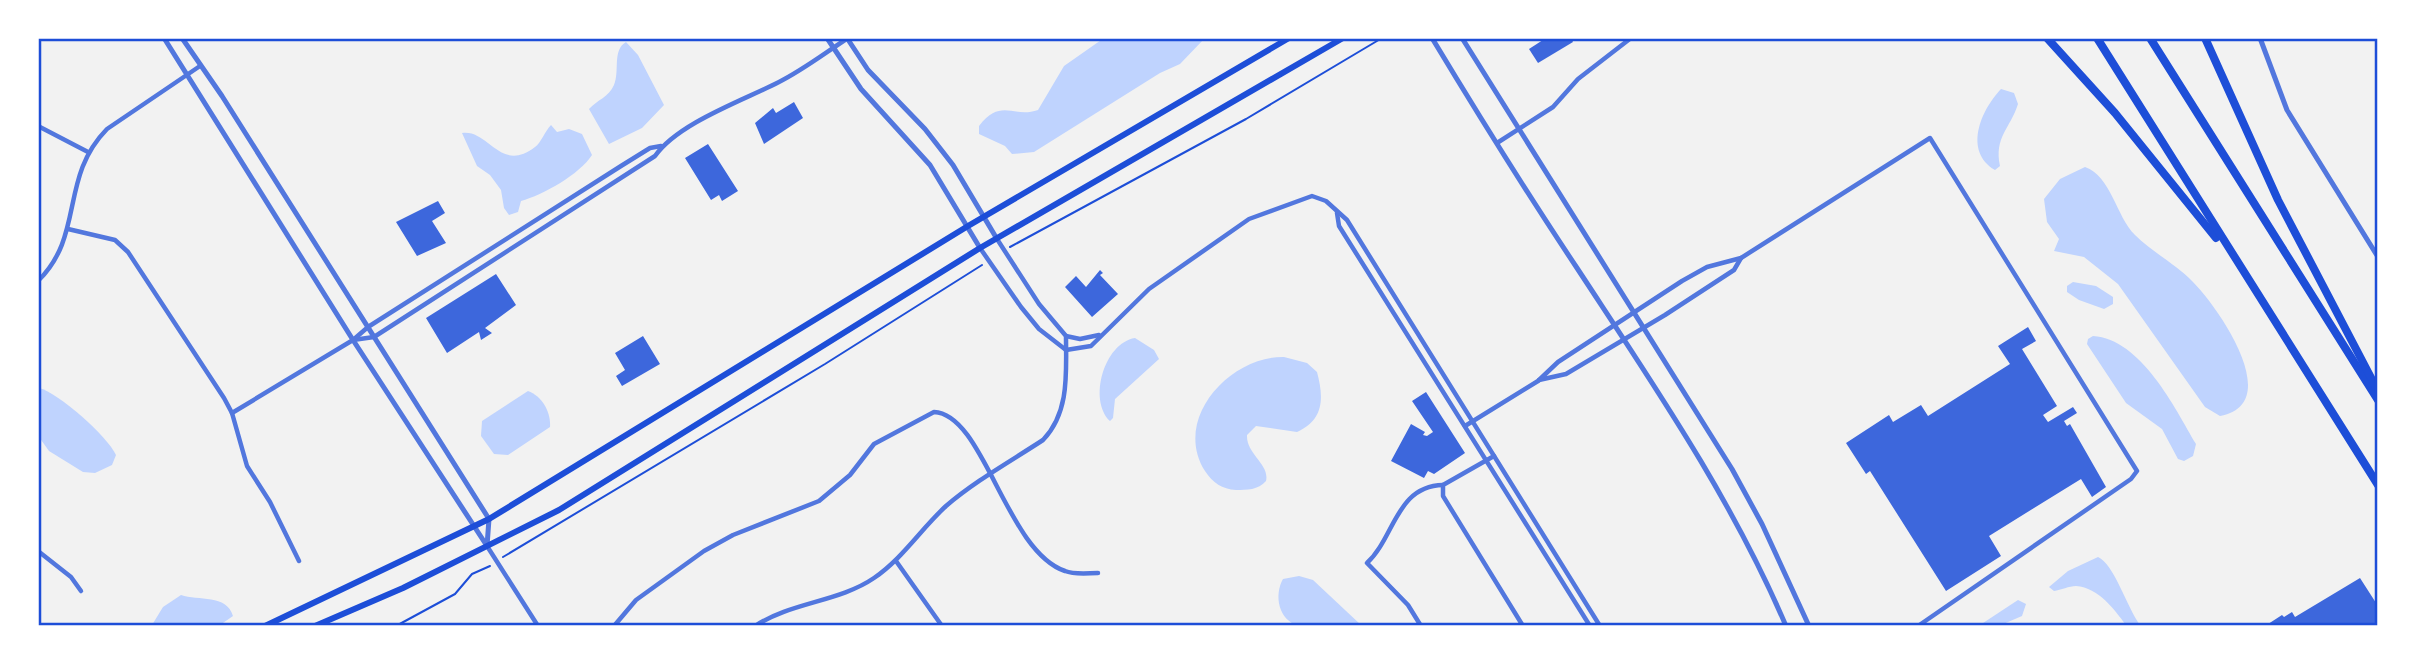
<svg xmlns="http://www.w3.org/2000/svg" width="2416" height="664" font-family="Raleway,sans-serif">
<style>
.water{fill:#bfd3fe}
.building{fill:#3d67dc}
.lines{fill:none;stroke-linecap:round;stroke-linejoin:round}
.path{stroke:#1d4ed8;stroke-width:2}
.minor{stroke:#5277de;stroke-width:4.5}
.tertiary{stroke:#5277de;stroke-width:5}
.secondary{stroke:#1d4ed8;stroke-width:6}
.motorway{stroke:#1d4ed8;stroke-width:8}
.neatline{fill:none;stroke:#1d4ed8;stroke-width:2.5}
</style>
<rect width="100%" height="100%" fill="#f2f2f2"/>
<g class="water">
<path d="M1104 38 1204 39 1180 64 1160 73 1034 152 1012 154 1005 146 979 134V126C1002 97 1013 119 1038 110L1064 66Z"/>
<path d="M626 42 638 55 664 105 642 128 609 144 589 109C597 100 609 97 614 85 620 71 612 50 626 42Z"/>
<path d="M2001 89 2014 93 2018 104C2010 129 1994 137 2000 166L1995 170C1963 151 1981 110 2001 89Z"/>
<path d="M551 125 557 132 569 129 582 134 592 155C580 174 543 195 521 201L518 212 509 215 504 208 501 190 490 175 477 166 462 133C489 129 500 174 535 147 541 143 545 131 551 125Z"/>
<path d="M2085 167C2111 176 2116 216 2135 235 2153 253 2176 264 2193 282 2218 307 2286 404 2220 416L2205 407 2118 284 2084 257 2054 251 2059 239 2047 222 2044 199 2060 179Z"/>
<polygon points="2073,282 2096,286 2113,297 2113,304 2104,309 2079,300 2067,292 2067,286"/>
<path d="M2093 336C2141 339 2175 408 2196 444L2193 456 2184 461 2178 459 2162 429 2126 403 2087 344 2088 339Z"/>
<path d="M1135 338 1154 350 1159 359 1115 399 1113 418 1110 421C1088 400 1104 343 1135 338Z"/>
<path d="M1284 357 1307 363 1317 372C1324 398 1324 420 1297 432L1256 426 1247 435C1246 454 1270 464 1266 481 1258 490 1247 490 1236 490 1222 489 1213 483 1205 471 1172 419 1230 356 1284 357Z"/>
<path d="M39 388C59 393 107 436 116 455L112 465 95 473 83 472 49 451 39 437Z"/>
<path d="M528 391C542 396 551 412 550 427L508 455 494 454 481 436 482 421Z"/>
<path d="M2098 557C2114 564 2127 607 2140 625H2126C2114 609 2099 588 2076 586 2069 586 2061 590 2054 591L2049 587 2068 571Z"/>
<path d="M1299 576 1313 580 1361 625C1342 626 1317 630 1299 626 1278 620 1274 595 1283 579Z"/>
<path d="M181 595C198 601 227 594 233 616L220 625H152L163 607Z"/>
<polygon points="2018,600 2026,604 2022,616 2001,625 1980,625"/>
</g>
<g class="building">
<polygon points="1546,38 1571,38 1573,42 1538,63 1529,49"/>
<polygon points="794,102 803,118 764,144 755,123 773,108 776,113"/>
<polygon points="708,144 738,191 722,201 719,195 711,200 685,158"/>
<polygon points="438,201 445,213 432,221 446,243 417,256 396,222"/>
<polygon points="1100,270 1103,273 1100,275 1118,294 1092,317 1065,287 1076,276 1086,287"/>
<polygon points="496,274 516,305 485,328 492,333 481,340 479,332 447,353 426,318"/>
<polygon points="2028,327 2036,341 2022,349 2057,406 2043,415 2048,422 2073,407 2077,413 2064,421 2067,426 2070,424 2106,487 2092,497 2081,479 1989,536 2001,556 1946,591 1870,471 1866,474 1846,443 1889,415 1893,422 1921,405 1928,416 2010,364 1998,346"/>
<polygon points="643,336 660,364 622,386 616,376 625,370 615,353"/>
<polygon points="1426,392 1465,453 1434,474 1428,471 1424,478 1391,461 1411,424 1425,432 1423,435 1427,436 1433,432 1412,401"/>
<polygon points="2360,578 2378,606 2378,626 2265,626 2282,615 2284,617 2292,612 2295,617"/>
</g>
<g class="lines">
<g class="path">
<polyline points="1010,247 1246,119 1382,38"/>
<polyline points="503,557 825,364 982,265"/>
<polyline points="396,626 455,594 472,574 490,566"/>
</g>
<g class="minor">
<polyline points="38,126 88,152"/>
<polyline points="1497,143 1553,107 1578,79 1631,38"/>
<polyline points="1337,213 1339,226 1590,626"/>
<polyline points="68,229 115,240 128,252 224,398 232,413 247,466 270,502 299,561"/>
<polyline points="980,248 1021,307 1039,329 1066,350 1091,346 1149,289 1249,219 1312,196 1326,201 1347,220 1600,626"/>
<path d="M38 281C85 235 59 178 107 129L200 66"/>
<polyline points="1066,336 1080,339 1099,335"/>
<path d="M353 340 374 337 655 156C678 123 744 100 779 82 803 70 825 53 848 38"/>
<polyline points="1539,380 1566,374 1665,315 1734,270 1741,258"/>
<polyline points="232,413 353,340 368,327 621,166 650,148 661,146"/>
<polyline points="1465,426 1538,381 1558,362 1682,281 1707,267 1741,258 1930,138 2137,471 2131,479 1918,626"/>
<polyline points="1494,456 1443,485 1443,496 1523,626"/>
<polyline points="487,546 538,626"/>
<polyline points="38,551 71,577 81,591"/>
<polyline points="896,561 942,626"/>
<path d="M614 626 636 600 704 551 733 535 819 501 850 475 874 444 934 412C984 414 1006 551 1065 571 1075 575 1088 573 1098 573"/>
<path d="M755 626C791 602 839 602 874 578 903 558 920 530 946 506 975 481 1011 461 1043 440 1070 412 1066 372 1066 336L1039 304 997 239"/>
<path d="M1421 626 1408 605 1367 563C1395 537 1396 486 1443 485"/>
</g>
<g class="tertiary">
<polyline points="164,38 353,340 487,546"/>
<polyline points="182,38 222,96 489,519 487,546"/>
<polyline points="827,38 861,89 930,165 980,248"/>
<polyline points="847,38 868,70 925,129 953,165 997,239"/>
<path d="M1432 38C1479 116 1527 193 1577 268 1653 384 1731 497 1786 626"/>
<polyline points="1462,38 1732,469 1762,524 1809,626"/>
<polyline points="2260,38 2287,110 2378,257"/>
</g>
<g class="secondary">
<polyline points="265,626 489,519 968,226 1289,38"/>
<polyline points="315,626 403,588 559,510 980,248 1343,38"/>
</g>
<g class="motorway">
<polyline points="2047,38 2115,113 2216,238"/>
<polyline points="2097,38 2378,485"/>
<polyline points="2150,38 2378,400"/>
<polyline points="2205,38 2278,200 2378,391"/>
</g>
</g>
<rect width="2416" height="664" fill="none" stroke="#ffffff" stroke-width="80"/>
<rect x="40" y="40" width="2336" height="584" class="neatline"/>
</svg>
